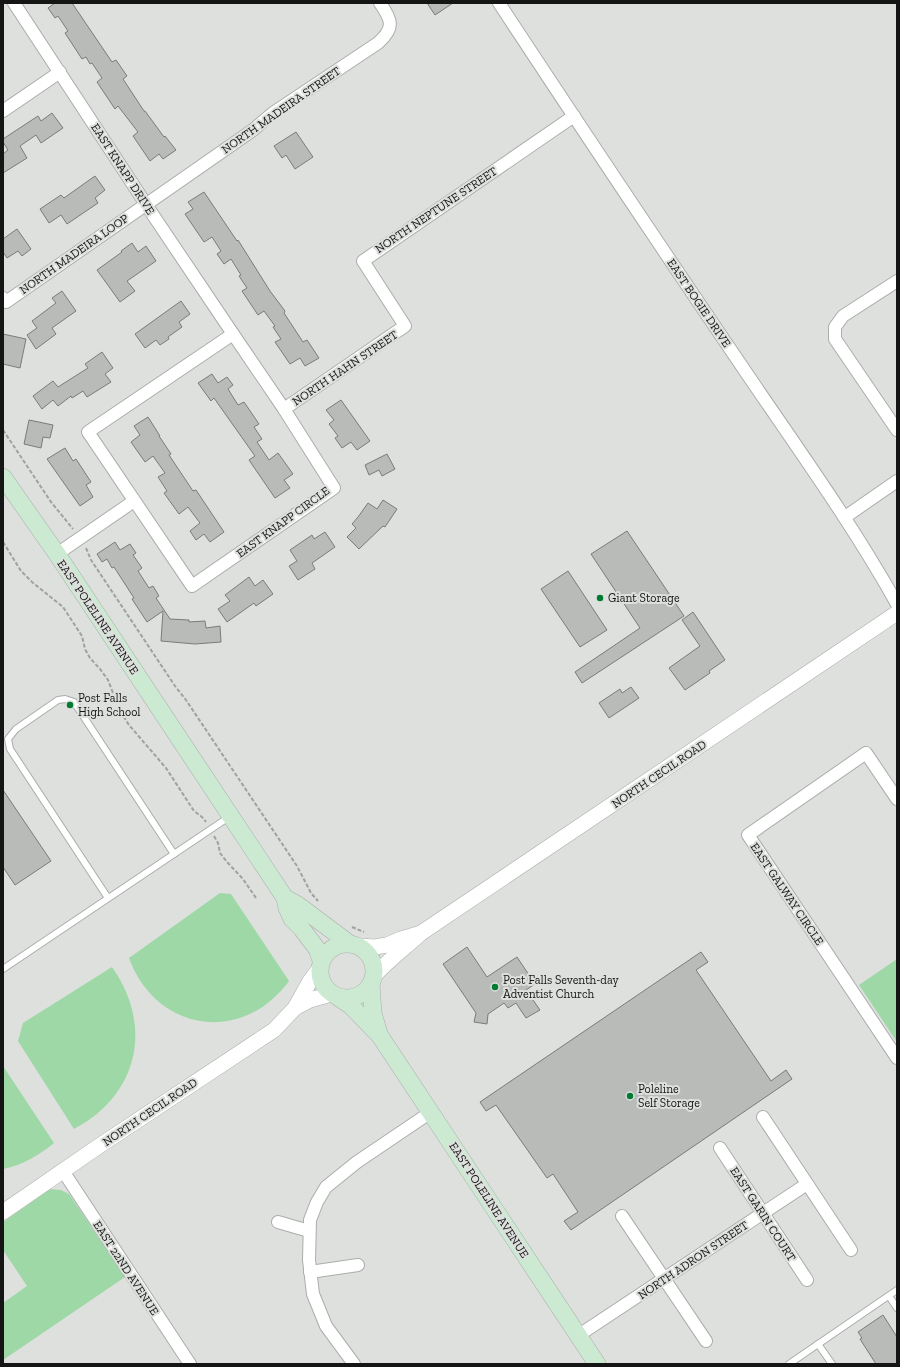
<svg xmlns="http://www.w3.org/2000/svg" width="900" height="1367" font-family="'Zilla Slab',serif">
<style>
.green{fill:#9dd8a6}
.building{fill:#b8bbb8;stroke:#797c79}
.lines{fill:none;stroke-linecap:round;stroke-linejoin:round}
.service-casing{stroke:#abadab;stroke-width:8}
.minor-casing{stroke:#abadab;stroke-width:14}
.tertiary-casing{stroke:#abadab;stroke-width:16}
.secondary-casing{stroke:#abadab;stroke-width:18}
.path{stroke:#9fa29f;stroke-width:2;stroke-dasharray:4 2;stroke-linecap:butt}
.service{stroke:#fff;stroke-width:6}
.minor{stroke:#fff;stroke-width:12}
.tertiary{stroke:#fff;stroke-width:15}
.secondary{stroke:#cce9d2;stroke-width:17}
.poi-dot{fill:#027b32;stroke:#dde0dd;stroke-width:1.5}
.labels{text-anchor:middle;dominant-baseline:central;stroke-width:4;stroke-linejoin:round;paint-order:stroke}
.street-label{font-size:12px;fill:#141514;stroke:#dde0dd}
.poi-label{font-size:12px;fill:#141514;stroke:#dde0dd;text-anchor:start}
</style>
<rect width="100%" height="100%" fill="#dde0dd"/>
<g class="green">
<path d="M220 893 231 894 289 981C242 1045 156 1032 129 958Z"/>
<polygon points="897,959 897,1042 859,985"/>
<path d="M112 967C154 1027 138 1095 74 1129L18 1041 23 1023Z"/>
<path d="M3 1066 54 1143C39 1155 23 1165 3 1169Z"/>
<polygon points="50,1189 61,1190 69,1194 125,1277 3,1360 3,1303 27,1286 3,1250 3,1222"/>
</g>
<g class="building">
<polygon points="55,3 72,3 112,62 116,60 127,76 123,79 144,111 145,111 164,137 165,136 176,150 163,159 159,154 150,161 133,136 138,132 118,106 115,109 97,82 102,78 92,63 90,64 86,57 82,59 65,33 68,31 58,16 55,18 48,8"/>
<polygon points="427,3 453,3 435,15"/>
<polygon points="52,113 63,128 41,143 36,135 20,146 27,158 3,173 3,154 8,150 3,142 3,139 38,116 41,121"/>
<polygon points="296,132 313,157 295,169 286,155 282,158 274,146"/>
<polygon points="95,176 105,190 95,198 98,203 67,224 61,215 49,223 40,209 61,195 64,198"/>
<polygon points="204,192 237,241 238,240 270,291 285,311 284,313 303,342 307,340 319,358 305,366 300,358 290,364 275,342 281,339 273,327 275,326 264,311 258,315 242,291 247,288 239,276 241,275 231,259 224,264 217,254 221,251 212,237 204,242 185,214 193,209 188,202"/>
<polygon points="17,229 31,249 22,256 18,251 7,258 3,252 3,239"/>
<polygon points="132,243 138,252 146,246 156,261 127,281 135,291 120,302 97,270 122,252 121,251"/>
<polygon points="62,291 76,311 52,328 56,334 36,349 27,335 37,328 32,321 56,303 52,298"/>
<polygon points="181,301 190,314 179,322 182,327 168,337 169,339 160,345 156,340 145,348 135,334"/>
<polygon points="3,334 26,339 20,368 3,364"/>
<polygon points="102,352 113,368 105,374 111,382 87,397 83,391 72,398 71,396 58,406 53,400 42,409 33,396 53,381 58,387 88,368 85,364"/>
<polygon points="212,374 218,383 227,377 233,385 228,389 238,405 244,402 259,424 254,427 262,439 257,442 269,460 278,453 293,474 284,480 290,488 275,498 249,460 255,456 214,398 211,401 198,383"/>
<polygon points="341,400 370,441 357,450 351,442 342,448 335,438 338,436 329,424 334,420 326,410"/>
<polygon points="148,417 160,436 159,436 171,454 169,455 193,491 196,490 224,532 210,542 204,534 196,540 190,531 200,523 188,507 179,514 164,493 167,491 158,477 165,473 153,456 145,462 131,442 140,435 134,426"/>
<polygon points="29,420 53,425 50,438 43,437 41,448 24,444"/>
<polygon points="65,448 73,461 76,459 91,482 86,485 93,497 80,506 47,459"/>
<polygon points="387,454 395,469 382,476 379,470 369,475 365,465"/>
<polygon points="383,500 397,509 385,527 383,526 359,549 347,537 356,528 352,524 358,517 368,503 377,509"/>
<polygon points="627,531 684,616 582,683 575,672 640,628 591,554"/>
<polygon points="325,532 335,547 312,563 315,569 298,580 289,566 297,561 290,550 312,535 314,539"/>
<polygon points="115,542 120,550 130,544 136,553 133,555 142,568 138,571 149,588 153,586 159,596 156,598 170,619 189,620 189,622 205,621 206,628 220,626 221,642 195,644 161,641 163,611 147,622 132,599 134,598 114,567 112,568 107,559 102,562 97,554"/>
<polygon points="568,571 607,630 580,647 541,589"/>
<polygon points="249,577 255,586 263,580 273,594 256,606 254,603 227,622 218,609 230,601 225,595"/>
<polygon points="693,612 725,660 709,671 710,673 685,690 669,668 700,646 682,620"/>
<polygon points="631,687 639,698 609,718 599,703 620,689 622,693"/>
<polygon points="3,790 51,861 15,885 3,867"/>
<polygon points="467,947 487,977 517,957 535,984 526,990 540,1010 526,1018 516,1003 508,1008 504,1003 488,1014 487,1024 474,1022 476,1013 443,964"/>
<polygon points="701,952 708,962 696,970 771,1081 786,1070 792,1079 571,1230 564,1221 578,1212 553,1174 547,1178 496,1105 486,1111 480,1102"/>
<polygon points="883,1315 897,1337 897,1364 876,1364 860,1339 862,1338 858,1332"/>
</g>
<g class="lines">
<g class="service-casing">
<g id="service">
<polyline points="108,898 10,749 8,739 16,729 58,700 65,699 74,702 174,854"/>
<polyline points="3,969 229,817"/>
<polyline points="889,1296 897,1308"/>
<polyline points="818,1344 832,1364"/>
<polyline points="789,1364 897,1290"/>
</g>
</g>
<g class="minor-casing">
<g id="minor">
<polyline points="14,3 153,215 233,334"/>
<path d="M499 3C578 123 658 243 739 362 793 442 850 520 897 604"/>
<polyline points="3,111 60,72"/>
<polyline points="897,281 843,316 835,327 835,339 897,430"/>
<path d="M3 298 6 302 253 130 273 113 378 43C395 28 392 20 380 3"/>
<polygon points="233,334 284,409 334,488 192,586 88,432"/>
<polyline points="284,409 405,326 363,261 574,116"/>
<polyline points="845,517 897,481"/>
<polyline points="57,554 134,501"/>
<polyline points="897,799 866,753 748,835 897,1058"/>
<polyline points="763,1117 851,1250"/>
<polyline points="720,1148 807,1280"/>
<polyline points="63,1171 190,1364"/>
<polyline points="622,1216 706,1341"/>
<polyline points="278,1222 309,1231"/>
<polyline points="310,1272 358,1265"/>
<polyline points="579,1335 807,1184"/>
<polyline points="354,1364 326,1326 313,1294 309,1260 310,1220 317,1202 326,1187 357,1162 431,1112"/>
</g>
</g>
<g class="tertiary-casing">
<g id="tertiary">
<polyline points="359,946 375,947 387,945 401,939 418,934"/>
<path d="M374 976C388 960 405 948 421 933L897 613"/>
<polyline points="295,1008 310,1000 331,994"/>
<polyline points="3,1212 99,1146 274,1030 295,1008 310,981 319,969"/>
</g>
</g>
<g class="secondary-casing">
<g id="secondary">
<polyline points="3,477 57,554 285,898 287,908 292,919 302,929 317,949 321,960"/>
<polyline points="285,898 298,905 350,944"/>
<circle cx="347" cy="971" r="27"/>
<polyline points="371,984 373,1013 379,1034"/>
<polyline points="339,998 351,1006 380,1036 597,1364"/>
</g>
</g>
<g class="path">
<polyline points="3,430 51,502 73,529"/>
<polyline points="3,542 21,571 32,582 63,607 82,636 85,649 90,658 100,669 108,680 120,711 129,725 166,768 194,811 202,817 206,822"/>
<polyline points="86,548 91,560 175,686 186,700 297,866 311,893 318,901"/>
<polyline points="214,836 218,843 220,853 227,862 243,879 256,898"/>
<polyline points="352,927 364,932"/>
</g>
<use href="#service" class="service"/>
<use href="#minor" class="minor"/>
<use href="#tertiary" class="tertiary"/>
<use href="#secondary" class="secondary"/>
</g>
<g class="poi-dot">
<circle cx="600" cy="598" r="4"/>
<circle cx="70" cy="705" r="4"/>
<circle cx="495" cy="987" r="4"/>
<circle cx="630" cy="1096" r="4"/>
</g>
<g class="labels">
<g class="street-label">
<text transform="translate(281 110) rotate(-35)">NORTH MADEIRA STREET</text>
<text transform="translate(123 169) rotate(57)">EAST KNAPP DRIVE</text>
<text transform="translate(436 210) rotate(-34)">NORTH NEPTUNE STREET</text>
<text transform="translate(74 254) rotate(-35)">NORTH MADEIRA LOOP</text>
<text transform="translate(699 303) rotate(56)">EAST BOGIE DRIVE</text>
<text transform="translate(345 368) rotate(-34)">NORTH HAHN STREET</text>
<text transform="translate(283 522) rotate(-36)">EAST KNAPP CIRCLE</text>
<text transform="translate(98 617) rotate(56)">EAST POLELINE AVENUE</text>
<text transform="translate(659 774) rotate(-34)">NORTH CECIL ROAD</text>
<text transform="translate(787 894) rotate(56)">EAST GALWAY CIRCLE</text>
<text transform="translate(150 1112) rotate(-34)">NORTH CECIL ROAD</text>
<text transform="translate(489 1200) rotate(57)">EAST POLELINE AVENUE</text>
<text transform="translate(763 1214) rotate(57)">EAST GARIN COURT</text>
<text transform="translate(693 1260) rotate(-34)">NORTH ADRON STREET</text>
<text transform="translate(126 1268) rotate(57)">EAST 22ND AVENUE</text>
</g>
<g class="poi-label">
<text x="608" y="598">Giant Storage</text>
<text x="78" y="698">Post Falls<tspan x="78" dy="14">High School</tspan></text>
<text x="503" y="980">Post Falls Seventh-day<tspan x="503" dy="14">Adventist Church</tspan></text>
<text x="638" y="1089">Poleline<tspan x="638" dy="14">Self Storage</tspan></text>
</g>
</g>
<rect width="900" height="1367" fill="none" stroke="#141514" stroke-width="8"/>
</svg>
